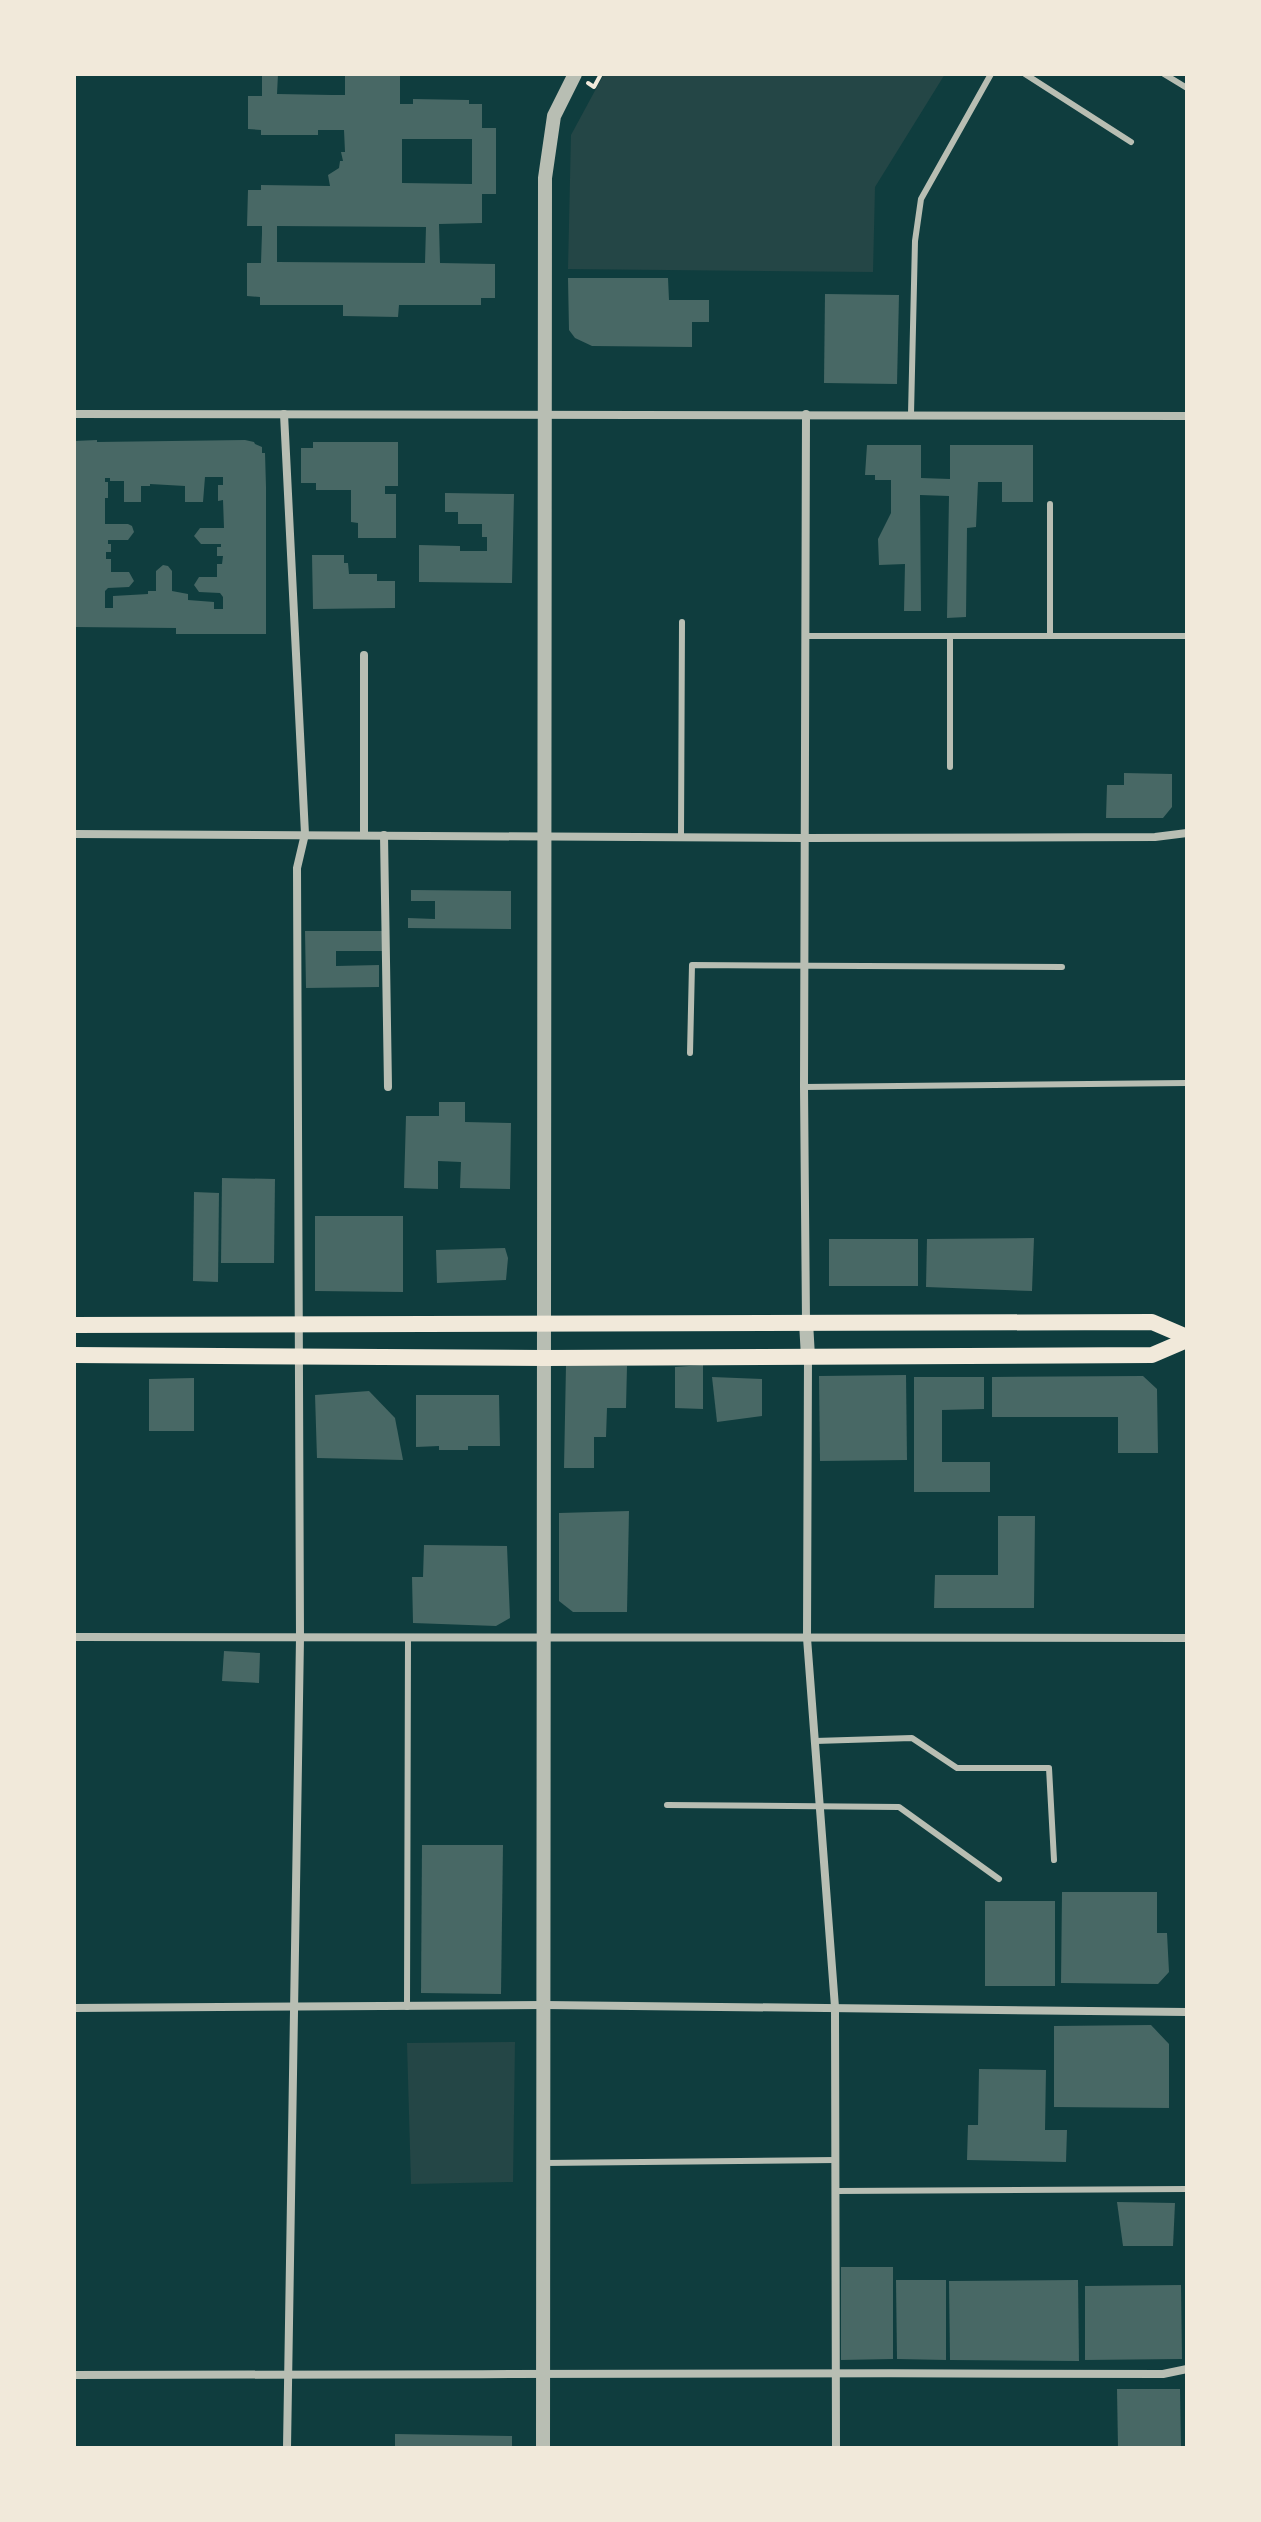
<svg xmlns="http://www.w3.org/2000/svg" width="1261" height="2522" font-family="Ubuntu,sans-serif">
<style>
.green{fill:#244646}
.building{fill:#486865;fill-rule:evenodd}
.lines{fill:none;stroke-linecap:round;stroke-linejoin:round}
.path{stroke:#f1e9da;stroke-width:4}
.service{stroke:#b8beb3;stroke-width:6}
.minor{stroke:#b8beb3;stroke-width:8}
.tertiary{stroke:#b8beb3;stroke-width:14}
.secondary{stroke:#f1e9da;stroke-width:16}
</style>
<rect width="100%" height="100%" fill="#0f3d3e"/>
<g class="green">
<polygon points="604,74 945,74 875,187 873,272 568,269 571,135"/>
<polygon points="515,2042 513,2182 411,2184 407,2043"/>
</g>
<g class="building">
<path d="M262 74H278L277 94 332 95H345V74H400V104H413V99L469 100V104H482V128H496V194H482V223L439 224 440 263 495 264V298H481V305H399L398 317 343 316V305H260V297L247 296V263H261L262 233V226H247L248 190H261V185L330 186 328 175 339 168 340 161H343L341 152H345L344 130H318V135H261V130L248 129V96H262ZM402 139H472V184L402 183ZM277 226 426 227 425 263 277 262Z"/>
<polygon points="568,278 668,278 669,300 709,300 709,322 692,322 692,347 592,346 575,338 569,330"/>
<polygon points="825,294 899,295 897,384 824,383"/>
<path d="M97 440V442L245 440 254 442 255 444 262 447V453H265L266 487V634H176V628L74 627V441ZM205 477H223V485H218V501L223 500 224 528H200L194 536 201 544H221V547H217V556H223L222 564H217V577H199L194 585 199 592 220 593 223 597V609H214V602L188 600V594L172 591V571L168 566 163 565 156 571V591H148V594L113 596V608H105V591L108 588 129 587 134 581 129 572H111V559H106V552H111V544H108V540H128L134 532 132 526 128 524H105V498H108V482H105V478H110V481H124V502H141V486H150V484L185 486V502H203Z"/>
<polygon points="313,442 398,442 398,486 385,486 385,494 396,494 396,538 358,538 358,523 351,522 351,490 316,490 316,483 301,483 301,448 313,448"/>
<polygon points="867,445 921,445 921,478 950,479 950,445 1033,445 1033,502 1002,502 1002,482 978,482 976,527 967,528 966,617 947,618 949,496 920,495 921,611 904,611 905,564 879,565 878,539 891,513 891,480 875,480 875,475 865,475"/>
<polygon points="445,493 514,494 512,583 419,582 419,545 460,546 460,551 487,551 487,537 482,537 482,524 458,524 458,512 445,512"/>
<polygon points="312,555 344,555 344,563 348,563 349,574 377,574 377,581 395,581 395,608 313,609"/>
<polygon points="1124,773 1172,774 1172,807 1163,818 1106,818 1107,785 1124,785"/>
<polygon points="411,890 511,891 511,929 408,928 408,918 435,919 435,901 411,901"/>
<polygon points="305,931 385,931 385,951 336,951 336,966 379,965 379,987 306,988"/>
<polygon points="439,1102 465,1102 465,1122 511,1123 510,1189 460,1188 461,1162 438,1161 438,1189 404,1188 406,1116 439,1116"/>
<polygon points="222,1178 275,1179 274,1263 221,1263"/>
<polygon points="194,1192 219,1193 218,1282 193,1281"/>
<polygon points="315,1216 403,1216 403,1292 315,1291"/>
<polygon points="1034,1238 1032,1291 926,1287 927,1239"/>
<rect x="829" y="1239" width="89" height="47"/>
<polygon points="505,1248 508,1258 506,1280 437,1283 436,1250"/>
<polygon points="566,1365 627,1366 626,1408 607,1408 606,1437 594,1437 594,1468 564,1468"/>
<polygon points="703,1365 703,1409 675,1408 675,1367"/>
<polygon points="906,1375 907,1460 820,1461 819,1376"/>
<polygon points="1143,1376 1157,1389 1158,1453 1118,1453 1118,1417 992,1417 992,1377"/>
<polygon points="712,1377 762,1379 762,1416 717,1422"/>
<polygon points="914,1377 984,1377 984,1409 942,1410 942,1462 990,1462 990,1492 914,1492"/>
<polygon points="194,1378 194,1431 149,1431 149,1379"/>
<polygon points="369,1391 395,1418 403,1460 317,1458 315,1395"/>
<polygon points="416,1395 499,1395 500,1446 468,1446 468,1450 439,1450 439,1446 416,1447"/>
<polygon points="629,1511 627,1612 573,1612 559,1601 559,1513"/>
<polygon points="998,1516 1035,1516 1034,1608 934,1608 935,1575 998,1575"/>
<polygon points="424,1545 507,1546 510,1618 496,1626 413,1623 412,1577 423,1577"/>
<polygon points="224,1651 260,1653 259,1683 222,1681"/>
<polygon points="422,1845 503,1845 501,1994 421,1993"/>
<polygon points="1062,1892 1157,1892 1157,1933 1167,1933 1169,1972 1158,1984 1061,1983"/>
<rect x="985" y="1901" width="70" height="85"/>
<polygon points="1151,2025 1169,2044 1169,2108 1054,2107 1054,2026"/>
<polygon points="979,2069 1046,2070 1045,2130 1067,2130 1066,2162 967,2160 968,2125 978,2125"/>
<polygon points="1117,2202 1175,2203 1173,2246 1123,2246"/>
<polygon points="841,2267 893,2267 893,2359 841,2360"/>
<polygon points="896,2280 946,2280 946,2360 897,2359"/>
<polygon points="1078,2280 1079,2361 950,2360 949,2281"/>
<polygon points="1181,2285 1182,2359 1085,2360 1085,2286"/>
<polygon points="1117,2389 1180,2389 1181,2448 1118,2448"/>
<polygon points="395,2434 512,2436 512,2448 395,2448"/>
</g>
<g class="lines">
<polyline class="path" points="588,83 594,87 601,74"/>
<g class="service">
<polyline points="1025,74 1131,142"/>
<polyline points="1164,74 1187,88"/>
<polyline points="911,414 915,241 921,199 991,74"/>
<polyline points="1050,504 1050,636"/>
<polyline points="805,636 1187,636"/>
<polyline points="950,636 950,767"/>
<polyline points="681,837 682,622"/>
<polyline points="690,1053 692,965 1062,967"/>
<polyline points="804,1087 1187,1083"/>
<polyline points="815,1741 912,1738 957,1768 1049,1768 1054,1860"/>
<polyline points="667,1805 899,1807 999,1879"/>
<polyline points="407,2007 408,1638"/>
<polyline points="544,2163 836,2160"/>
<polyline points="836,2191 1187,2189"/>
</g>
<g class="minor">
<polyline points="74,414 1187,416"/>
<polyline points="284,414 305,834 297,868 300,1638 287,2448"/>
<polyline points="806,414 804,1087 806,1322"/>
<polyline points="74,834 805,838 1155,837 1187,833"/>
<polyline points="364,835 364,655"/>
<polyline points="384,835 388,1087"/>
<polyline points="808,1357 807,1638 835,2007 836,2448"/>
<polyline points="74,1637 1187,1638"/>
<polyline points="74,2008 544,2005 1187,2012"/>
<path d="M74 2375C437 2375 800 2372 1163 2374L1187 2369"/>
</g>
<g class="tertiary">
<polyline points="806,1322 808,1357"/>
<polyline points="543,2448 545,178 554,116 575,74"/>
</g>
<g class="secondary">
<polyline points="74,1325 1152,1322 1187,1337"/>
<polyline points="74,1355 544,1358 1152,1355 1187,1340"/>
</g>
</g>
<rect width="1261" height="2522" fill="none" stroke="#f1e9da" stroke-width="152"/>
</svg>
